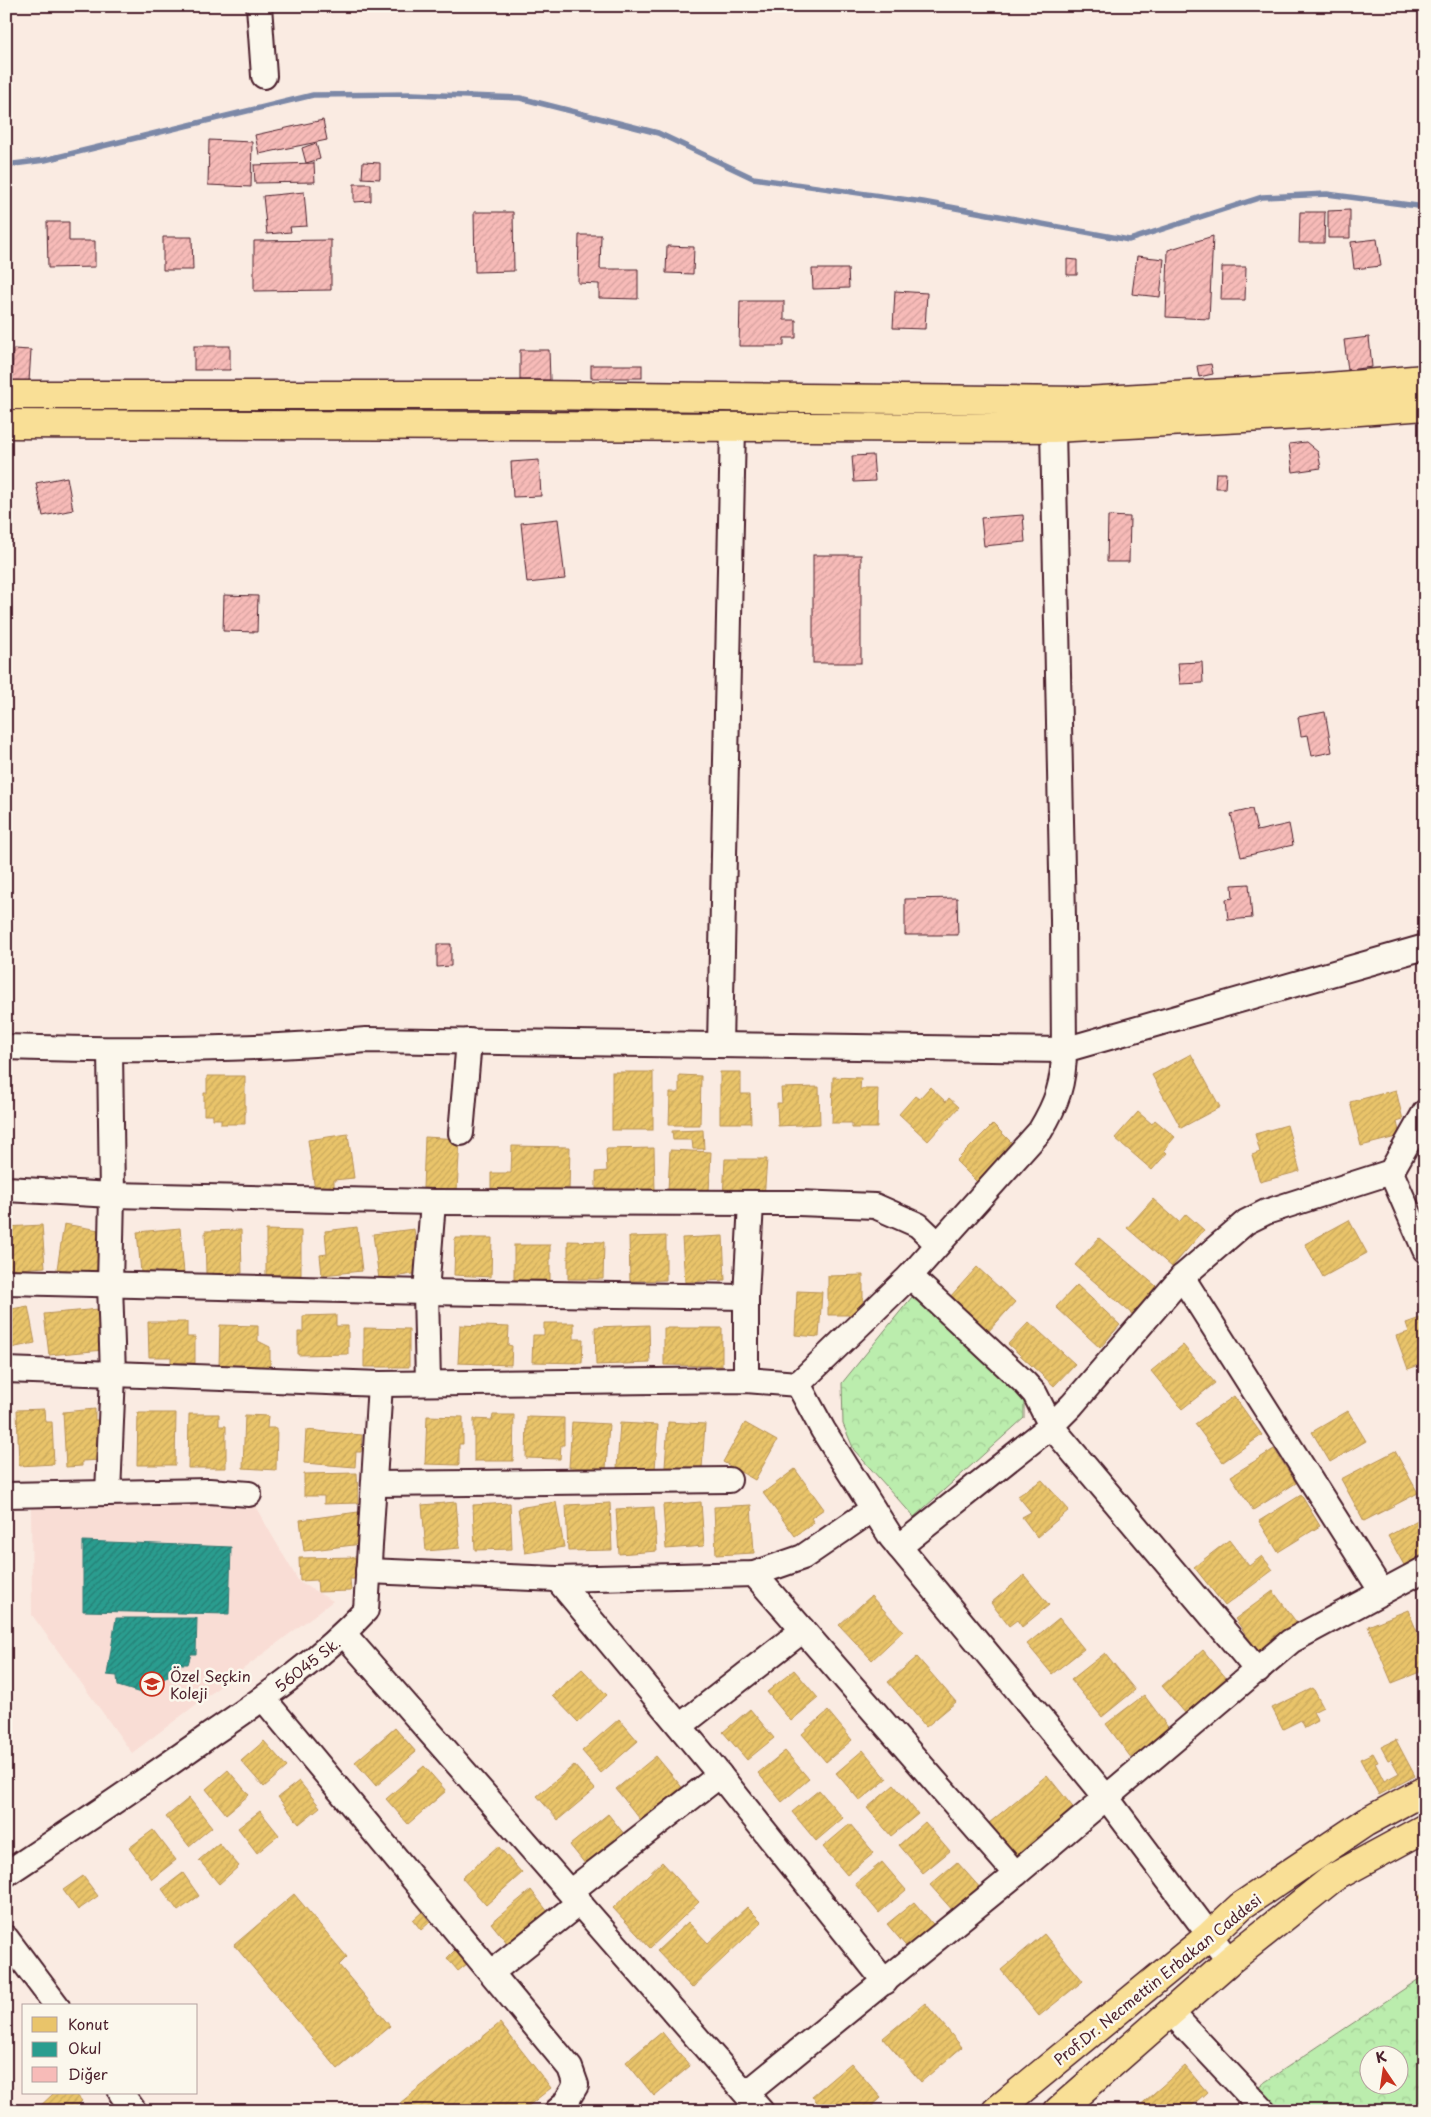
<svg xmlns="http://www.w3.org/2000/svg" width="1431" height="2117" font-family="'Playpen Sans',sans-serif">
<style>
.built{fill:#f9ddd5}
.park{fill:url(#park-crowns);stroke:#82866c;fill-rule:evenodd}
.homes{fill:url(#homes-hatch);stroke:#b99257}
.schools{fill:url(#schools-hatch);stroke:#347771}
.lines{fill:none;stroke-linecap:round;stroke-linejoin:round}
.stream{stroke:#7c88a7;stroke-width:5.5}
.building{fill:url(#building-hatch);stroke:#4a1f2b}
.minor-casing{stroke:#4a1f2b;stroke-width:28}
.major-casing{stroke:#4a1f2b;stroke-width:31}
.minor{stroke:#fbf7ec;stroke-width:24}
.major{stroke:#f9df96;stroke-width:28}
.labels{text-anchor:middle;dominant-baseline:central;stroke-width:5;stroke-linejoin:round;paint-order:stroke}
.street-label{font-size:15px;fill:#4a1f2b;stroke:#fbf7ec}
.poi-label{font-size:15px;fill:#4a1f2b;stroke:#fbf7ec;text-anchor:start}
</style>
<defs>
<pattern id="park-crowns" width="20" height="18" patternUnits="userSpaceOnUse" patternTransform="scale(1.25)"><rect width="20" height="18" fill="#bbedad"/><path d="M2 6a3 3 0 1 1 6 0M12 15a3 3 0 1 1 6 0" fill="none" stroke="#a2cb95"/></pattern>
<pattern id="homes-hatch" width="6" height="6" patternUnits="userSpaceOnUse" patternTransform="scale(1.25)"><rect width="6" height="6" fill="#e9c46a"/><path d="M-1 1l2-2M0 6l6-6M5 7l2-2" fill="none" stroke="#c9a85c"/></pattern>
<pattern id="schools-hatch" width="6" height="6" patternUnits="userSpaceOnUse" patternTransform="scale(1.25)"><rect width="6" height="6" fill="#2a9d8f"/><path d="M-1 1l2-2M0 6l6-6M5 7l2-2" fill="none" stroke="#267f75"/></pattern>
<pattern id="building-hatch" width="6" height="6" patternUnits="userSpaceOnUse" patternTransform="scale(1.25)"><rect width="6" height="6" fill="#f7bbb8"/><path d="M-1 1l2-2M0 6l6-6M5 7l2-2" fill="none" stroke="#d5a09e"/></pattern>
</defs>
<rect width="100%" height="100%" fill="#faebe2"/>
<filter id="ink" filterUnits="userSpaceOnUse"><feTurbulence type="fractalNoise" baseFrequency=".02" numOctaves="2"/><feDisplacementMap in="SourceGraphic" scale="10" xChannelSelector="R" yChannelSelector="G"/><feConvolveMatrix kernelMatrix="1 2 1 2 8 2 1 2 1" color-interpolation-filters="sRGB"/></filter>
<g filter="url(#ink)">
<polygon class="built" points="251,1499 299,1582 333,1601 132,1753 32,1615 31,1503"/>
<g class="park">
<polygon points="912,1297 1024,1389 1024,1418 914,1517 854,1450 843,1424 842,1383"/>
<path d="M1425 1975V2086L1419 2111H1280L1269 2101 1259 2086ZM1368 2054H1398V2084H1368Z"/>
</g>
<g class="homes">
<polygon points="1191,1054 1220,1107 1181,1128 1152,1075"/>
<rect x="612" y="1072" width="41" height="58"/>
<polygon points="720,1072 741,1072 741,1094 750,1094 751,1123 720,1123"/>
<polygon points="679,1075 701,1076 700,1125 669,1125 670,1093 679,1093"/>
<polygon points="207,1076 245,1076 245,1124 221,1124 221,1119 213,1119 213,1115 204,1115 204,1093 207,1093"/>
<polygon points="833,1077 861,1078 860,1089 878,1089 877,1128 852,1128 852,1123 832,1123"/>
<polygon points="819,1087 820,1124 778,1126 777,1103 782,1103 781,1088"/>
<polygon points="930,1087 946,1102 949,1098 959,1107 928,1141 899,1114 915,1096 919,1099"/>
<polygon points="1396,1090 1403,1120 1397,1122 1400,1136 1361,1146 1350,1102"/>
<polygon points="1138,1112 1152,1124 1155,1120 1175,1137 1164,1150 1167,1153 1152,1170 1115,1138"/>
<polygon points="993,1124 1017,1148 980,1185 956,1161"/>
<polygon points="1287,1125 1300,1171 1260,1182 1252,1155 1260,1152 1255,1134"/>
<polygon points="703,1130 704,1149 693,1149 692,1140 673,1140 672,1131"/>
<polygon points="348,1134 354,1178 334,1180 334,1189 315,1191 308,1140"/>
<polygon points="425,1137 460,1139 457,1190 423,1188"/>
<polygon points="512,1146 570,1147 569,1191 491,1189 491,1173 511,1173"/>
<polygon points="654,1148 655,1191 596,1192 596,1172 607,1171 606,1149"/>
<polygon points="670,1150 711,1152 709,1192 668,1190"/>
<polygon points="725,1159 767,1159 764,1199 723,1198"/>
<polygon points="1153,1199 1179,1222 1186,1214 1204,1230 1172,1267 1127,1228"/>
<polygon points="1349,1220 1367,1253 1323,1277 1305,1244"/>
<polygon points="64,1224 105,1231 98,1275 57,1269"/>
<polygon points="42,1225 45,1267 6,1270 6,1227"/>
<polygon points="357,1227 362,1271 322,1275 320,1255 327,1254 325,1231"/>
<polygon points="180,1228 184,1273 156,1275 156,1271 141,1272 137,1232"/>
<polygon points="414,1229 420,1273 379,1279 373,1234"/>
<polygon points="241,1230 242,1273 206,1274 205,1231"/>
<polygon points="266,1230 301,1231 301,1275 266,1275"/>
<polygon points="666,1236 666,1280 630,1281 629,1237"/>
<polygon points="723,1236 725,1280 685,1282 682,1238"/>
<polygon points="455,1238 492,1238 491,1277 454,1275"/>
<polygon points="1099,1238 1156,1286 1132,1314 1075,1265"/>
<polygon points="568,1241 604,1242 603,1279 568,1279"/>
<rect x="514" y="1245" width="36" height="35"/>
<polygon points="977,1267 1015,1302 987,1333 949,1298"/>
<polygon points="863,1275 863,1315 828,1315 828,1276"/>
<polygon points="1077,1285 1120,1325 1100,1348 1056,1307"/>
<polygon points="797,1291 822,1292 819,1337 795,1335"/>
<polygon points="28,1306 35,1343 6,1349 6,1310"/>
<polygon points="99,1309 104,1350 49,1355 44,1314"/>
<polygon points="336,1315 336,1326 348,1326 348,1354 298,1355 298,1332 303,1332 303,1316"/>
<polygon points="1420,1318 1425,1332 1425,1363 1408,1369 1396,1336 1409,1332 1406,1323"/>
<polygon points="148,1322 187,1322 187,1337 195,1337 195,1363 171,1364 171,1357 149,1357"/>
<polygon points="1029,1322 1075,1364 1054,1386 1008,1344"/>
<polygon points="544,1323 574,1323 574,1339 583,1339 582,1363 532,1362 533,1335 544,1335"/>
<polygon points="220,1325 258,1326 258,1341 270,1347 270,1367 219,1366"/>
<polygon points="460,1325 509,1327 508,1345 512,1346 511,1365 458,1363"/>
<polygon points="649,1325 650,1363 596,1365 595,1327"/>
<polygon points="364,1328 409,1329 409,1367 364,1367"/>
<polygon points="664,1328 722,1328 722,1366 664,1365"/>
<polygon points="1183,1345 1215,1383 1182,1409 1151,1371"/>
<polygon points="1234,1396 1262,1435 1223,1462 1195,1424"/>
<polygon points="44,1409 45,1422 52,1422 54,1464 19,1466 17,1410"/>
<polygon points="95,1409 95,1420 100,1420 103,1460 82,1461 82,1466 66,1467 63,1412"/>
<polygon points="1348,1411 1366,1441 1330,1462 1312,1432"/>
<polygon points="138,1413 176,1413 175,1465 137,1465"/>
<polygon points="189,1414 219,1414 219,1426 226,1426 226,1468 188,1468"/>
<polygon points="245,1415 268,1416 267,1428 277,1428 276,1470 243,1468"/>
<polygon points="493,1415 514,1415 513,1461 474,1461 474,1419 492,1420"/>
<polygon points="427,1416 463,1417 463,1444 459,1444 459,1465 425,1464"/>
<polygon points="527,1417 564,1418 564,1445 561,1445 560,1459 526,1458"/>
<rect x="6" y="1421" width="2" height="43"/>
<polygon points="572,1422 609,1424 606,1469 569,1467"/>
<polygon points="668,1422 705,1424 702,1469 665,1467"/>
<polygon points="620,1423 658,1425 655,1470 617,1468"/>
<polygon points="745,1423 777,1441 755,1480 723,1462"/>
<polygon points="306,1430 362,1435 361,1452 356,1452 355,1467 304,1463"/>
<polygon points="1274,1449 1296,1483 1253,1510 1231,1476"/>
<polygon points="1395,1451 1418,1493 1364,1521 1341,1479"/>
<polygon points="795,1469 824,1509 811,1518 814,1523 795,1536 763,1493"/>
<polygon points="357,1473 358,1503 324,1504 324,1496 304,1496 304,1474"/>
<polygon points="1042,1480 1069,1510 1037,1537 1022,1517 1031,1512 1018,1496"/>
<polygon points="1301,1495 1320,1526 1278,1552 1259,1521"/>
<polygon points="456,1502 460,1548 426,1551 422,1505"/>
<polygon points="556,1502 564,1547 525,1553 518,1508"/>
<polygon points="701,1502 704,1546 666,1549 663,1505"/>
<polygon points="510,1503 512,1549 475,1550 473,1505"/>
<polygon points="610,1503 612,1550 568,1551 566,1505"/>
<polygon points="751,1505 754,1553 716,1555 714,1507"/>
<polygon points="654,1507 657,1551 619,1554 616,1509"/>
<polygon points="358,1512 362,1544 304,1551 300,1520"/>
<polygon points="1425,1516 1425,1553 1404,1565 1388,1536"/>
<polygon points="1229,1540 1249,1566 1262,1556 1273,1570 1225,1606 1194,1567"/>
<polygon points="359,1557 359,1579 350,1579 351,1591 318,1592 317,1580 300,1581 299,1558"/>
<polygon points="1024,1575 1049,1605 1022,1627 1017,1620 1009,1626 991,1603"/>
<polygon points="1273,1591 1297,1623 1258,1651 1235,1619"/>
<polygon points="871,1596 903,1631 872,1660 839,1625"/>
<polygon points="1408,1610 1425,1651 1425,1670 1392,1683 1368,1626"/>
<polygon points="1059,1618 1084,1649 1052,1674 1027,1644"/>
<polygon points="1203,1650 1227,1679 1186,1714 1162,1686"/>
<polygon points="1105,1653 1135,1690 1102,1717 1071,1680"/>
<polygon points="917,1657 956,1702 926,1727 888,1682"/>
<polygon points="582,1669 607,1695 578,1722 552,1695"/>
<polygon points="794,1670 818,1698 791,1721 767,1692"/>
<polygon points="1313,1688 1323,1707 1313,1712 1318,1721 1305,1728 1301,1720 1283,1729 1272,1708"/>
<polygon points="1144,1695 1170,1730 1132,1759 1106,1724"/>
<polygon points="750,1709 774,1738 747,1760 723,1732"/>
<polygon points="828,1711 852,1740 826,1762 802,1734"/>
<polygon points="619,1719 638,1741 601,1773 582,1751"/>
<polygon points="395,1728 416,1752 376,1786 355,1762"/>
<polygon points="1396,1740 1415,1776 1379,1795 1360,1759 1373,1753 1378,1762 1375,1763 1384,1781 1399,1773 1391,1759 1388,1760 1381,1747"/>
<polygon points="264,1741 287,1767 264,1787 241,1761"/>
<polygon points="863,1750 887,1779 860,1801 836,1773"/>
<polygon points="785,1751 809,1779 782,1802 758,1773"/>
<polygon points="656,1756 685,1791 644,1824 616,1789"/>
<polygon points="574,1765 595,1789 558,1820 537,1796"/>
<polygon points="424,1766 446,1791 408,1824 386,1799"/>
<polygon points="228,1770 249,1795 226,1814 206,1789"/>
<polygon points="1047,1775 1076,1811 1018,1858 989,1823"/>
<polygon points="299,1781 320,1807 299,1824 278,1797"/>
<polygon points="894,1785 918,1814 891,1836 867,1808"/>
<polygon points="819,1790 843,1818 816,1841 792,1812"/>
<polygon points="189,1798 212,1827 189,1846 166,1817"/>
<polygon points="260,1811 279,1835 257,1853 238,1828"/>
<polygon points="608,1814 629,1840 590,1870 570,1845"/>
<polygon points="925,1822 950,1851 923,1873 899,1845"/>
<polygon points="850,1824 874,1853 847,1875 823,1847"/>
<polygon points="153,1830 176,1860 152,1879 129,1848"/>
<polygon points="219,1843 239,1866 219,1884 199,1860"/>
<polygon points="498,1846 522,1873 486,1905 462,1878"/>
<polygon points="662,1862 699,1902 650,1948 613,1908"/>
<polygon points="882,1862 906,1890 879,1913 855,1884"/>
<polygon points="957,1862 982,1890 955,1913 930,1885"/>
<polygon points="183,1873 199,1896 178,1911 162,1889"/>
<polygon points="83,1876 98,1896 78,1910 63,1890"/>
<polygon points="531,1890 548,1912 508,1944 491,1923"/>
<polygon points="1425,1893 1425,1907 1418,1896"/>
<polygon points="294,1894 347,1957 339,1965 390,2026 338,2069 234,1945"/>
<polygon points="914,1902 938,1930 911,1952 887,1924"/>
<polygon points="747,1907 762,1922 692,1988 657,1951 688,1922 708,1943"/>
<polygon points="422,1912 430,1922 421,1930 413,1920"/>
<polygon points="1044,1934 1083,1981 1039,2016 1001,1970"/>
<polygon points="455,1950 467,1964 458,1971 447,1958"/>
<polygon points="925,2003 962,2047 921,2082 883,2038"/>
<polygon points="500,2023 551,2088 522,2111 406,2111 400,2103"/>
<polygon points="662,2032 690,2066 654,2096 626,2062"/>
<polygon points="851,2063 881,2098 867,2111 824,2111 812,2096"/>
<polygon points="1185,2066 1207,2092 1186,2111 1139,2111 1137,2108"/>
<polygon points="54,2093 75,2093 82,2101 72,2111 35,2111"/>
</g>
<g class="schools">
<polygon points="83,1541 231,1547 229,1614 83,1611"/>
<polygon points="116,1618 197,1618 196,1654 191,1654 188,1664 179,1664 177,1669 168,1668 168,1676 144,1694 118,1686 117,1676 107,1675"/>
</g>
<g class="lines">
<polyline class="stream" points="6,165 45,160 313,95 412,94 520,98 658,133 753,178 923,202 1129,240 1262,197 1327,194 1425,207"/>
</g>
<g class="building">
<polygon points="323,120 327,140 259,154 255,135"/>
<polygon points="209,140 252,142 251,187 208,185"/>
<polygon points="316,143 320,159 306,163 302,148"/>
<polygon points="363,162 380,163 380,179 362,178"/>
<polygon points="314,163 315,182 255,183 254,165"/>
<polygon points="354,184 371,184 371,201 354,202"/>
<polygon points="304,192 307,226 290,227 291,232 267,234 263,196"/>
<polygon points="1350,210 1350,238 1328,238 1328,211"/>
<polygon points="474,212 513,212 514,271 475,272"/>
<polygon points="1300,212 1325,212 1324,243 1299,243"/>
<polygon points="47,222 69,222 69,241 95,241 95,267 48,268"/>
<polygon points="579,235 601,235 600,269 638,269 638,299 599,298 599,284 578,283"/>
<polygon points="1213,236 1209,319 1166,317 1168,250"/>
<polygon points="163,237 192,237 193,270 163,270"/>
<polygon points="1377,239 1381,266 1354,269 1351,242"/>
<polygon points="331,240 331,290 254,291 254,241"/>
<polygon points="667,246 694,247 693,274 666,273"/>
<polygon points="1137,256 1164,259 1160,297 1132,294"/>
<polygon points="1067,259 1077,260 1077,275 1067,275"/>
<polygon points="1222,267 1246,267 1245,300 1221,300"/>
<polygon points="812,269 848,269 849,288 813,289"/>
<polygon points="895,291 927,293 925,329 893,328"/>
<polygon points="740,301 784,301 784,320 796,320 796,338 784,338 784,346 739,346"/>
<polygon points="1369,337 1372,367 1348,370 1344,340"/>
<rect x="194" y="346" width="36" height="24"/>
<polygon points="13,349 31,350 29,382 12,382"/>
<polygon points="520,350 549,350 550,380 520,380"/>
<polygon points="1211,364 1213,374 1199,377 1197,366"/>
<rect x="591" y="365" width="51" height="13"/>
<polygon points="1306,442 1318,452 1321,468 1293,472 1289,444"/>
<polygon points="873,455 875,481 854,482 852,456"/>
<polygon points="539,460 541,496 513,497 511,462"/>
<polygon points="1216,473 1226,473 1225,488 1215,488"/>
<polygon points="67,477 73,510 43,516 36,483"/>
<polygon points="1023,515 1025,542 984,546 981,518"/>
<polygon points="1108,516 1130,517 1129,562 1107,562"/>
<polygon points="558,519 565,579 527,583 521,523"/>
<polygon points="6,525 8,525 10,545 6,545"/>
<rect x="813" y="555" width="48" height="108"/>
<polygon points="224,595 258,596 257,632 223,631"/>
<polygon points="1202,662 1203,683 1180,684 1178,663"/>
<polygon points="1325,712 1332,752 1312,756 1308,735 1301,736 1298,717"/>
<polygon points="1252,809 1257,831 1289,824 1293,845 1241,857 1231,814"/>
<polygon points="1249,884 1252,918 1228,920 1226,899 1233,898 1232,885"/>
<polygon points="957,898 958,935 905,935 905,899"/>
<polygon points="437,944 451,944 451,966 437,967"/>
</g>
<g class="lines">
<g class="minor-casing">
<g id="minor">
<polyline points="259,6 264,76"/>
<polyline points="720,1045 733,427"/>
<path d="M6 1047C126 1051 246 1051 366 1040L1064 1050 1063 919 1053 428"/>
<polyline points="461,1133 469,1041"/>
<polyline points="1391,1172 1425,1250"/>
<polyline points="6,1189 112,1195 433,1202 798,1203 875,1206 918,1225 938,1244"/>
<polyline points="1182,1277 1382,1592"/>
<polyline points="6,1282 426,1292 746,1297"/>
<polyline points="6,1370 380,1384 746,1380 798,1384"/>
<polyline points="746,1380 746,1297 751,1203"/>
<polyline points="428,1383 426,1292 433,1202"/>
<polyline points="374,1484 729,1480"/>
<polyline points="108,1493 113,1374 110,1285 112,1195 110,1051"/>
<polyline points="6,1495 209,1491 249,1494"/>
<polyline points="899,1547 1051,1426 1035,1394 1025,1383 910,1276"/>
<polyline points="368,1571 557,1579 754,1574 803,1557 873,1509"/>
<polyline points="754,1574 1016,1874"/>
<polyline points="557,1579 711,1764 885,1982"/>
<polyline points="344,1634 761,2111"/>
<polyline points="1258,1671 1051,1426 1072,1405 1182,1277 1246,1222 1266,1212 1391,1172 1425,1112"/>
<polyline points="263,1698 570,2068 576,2085 564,2105 557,2111"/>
<polyline points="680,1726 803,1630"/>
<path d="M6 1874C75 1828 143 1783 210 1735 264 1698 321 1659 366 1610L380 1384"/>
<polyline points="571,1891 720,1775"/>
<polyline points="6,1938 57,2006"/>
<path d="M1229 1961 1106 1797 891 1537 823 1430 798 1384 910 1276 1040 1131C1057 1103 1064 1083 1064 1050L1425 947"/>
<polyline points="492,1972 580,1902"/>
<polyline points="1170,2011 1264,2111"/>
<polyline points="121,2093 134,2111"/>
<polyline points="747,2093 1016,1874 1291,1641 1425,1569"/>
</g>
</g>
<g class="major-casing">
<g id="major">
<polyline points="6,395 531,395 1085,401 1316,388 1425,379"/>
<polyline points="6,424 1053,428 1320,414 1425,406"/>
<polyline points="996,2111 1210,1935 1241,1906 1366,1822 1425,1790"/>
<polyline points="1058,2111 1229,1961 1333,1878 1425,1828"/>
</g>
</g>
<use href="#minor" class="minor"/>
<use href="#major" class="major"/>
</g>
</g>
<defs>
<g id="school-ring" transform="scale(1.25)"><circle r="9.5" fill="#fbf7ec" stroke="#c8321e" stroke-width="1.5"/><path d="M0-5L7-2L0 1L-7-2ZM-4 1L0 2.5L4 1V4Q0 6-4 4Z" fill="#c8321e"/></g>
</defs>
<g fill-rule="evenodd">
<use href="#school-ring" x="152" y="1684"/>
</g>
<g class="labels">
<g class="street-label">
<text transform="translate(307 1664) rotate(-38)">56045 Sk.</text>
<text transform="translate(1157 1979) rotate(-39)">Prof.Dr. Necmettin Erbakan Caddesi</text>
</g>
<g class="poi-label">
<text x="170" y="1675">Özel Seçkin<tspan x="170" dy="17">Koleji</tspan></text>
</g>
</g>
<rect width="1431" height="2117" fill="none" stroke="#fbf7ec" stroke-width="25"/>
<rect x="12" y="12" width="1406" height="2092" fill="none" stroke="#4a1f2b" stroke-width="2" filter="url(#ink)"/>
<rect x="22" y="2004" width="175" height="90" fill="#fbf7ec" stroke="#b4a19f"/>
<rect x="32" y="2017" width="25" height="15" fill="#e9c46a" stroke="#b4a19f"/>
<text x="68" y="2030" font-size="15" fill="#4a1f2b">Konut</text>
<rect x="32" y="2042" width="25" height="15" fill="#2a9d8f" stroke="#b4a19f"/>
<text x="68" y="2054" font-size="15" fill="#4a1f2b">Okul</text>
<rect x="32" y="2067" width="25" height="15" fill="#f7bbb8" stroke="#b4a19f"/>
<text x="68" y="2080" font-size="15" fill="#4a1f2b">Diğer</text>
<g transform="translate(1384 2070) rotate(347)"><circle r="24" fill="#fbf7ec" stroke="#b4a19f"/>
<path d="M0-4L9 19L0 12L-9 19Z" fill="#c8321e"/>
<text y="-8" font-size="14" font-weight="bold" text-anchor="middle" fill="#4a1f2b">K</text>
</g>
</svg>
